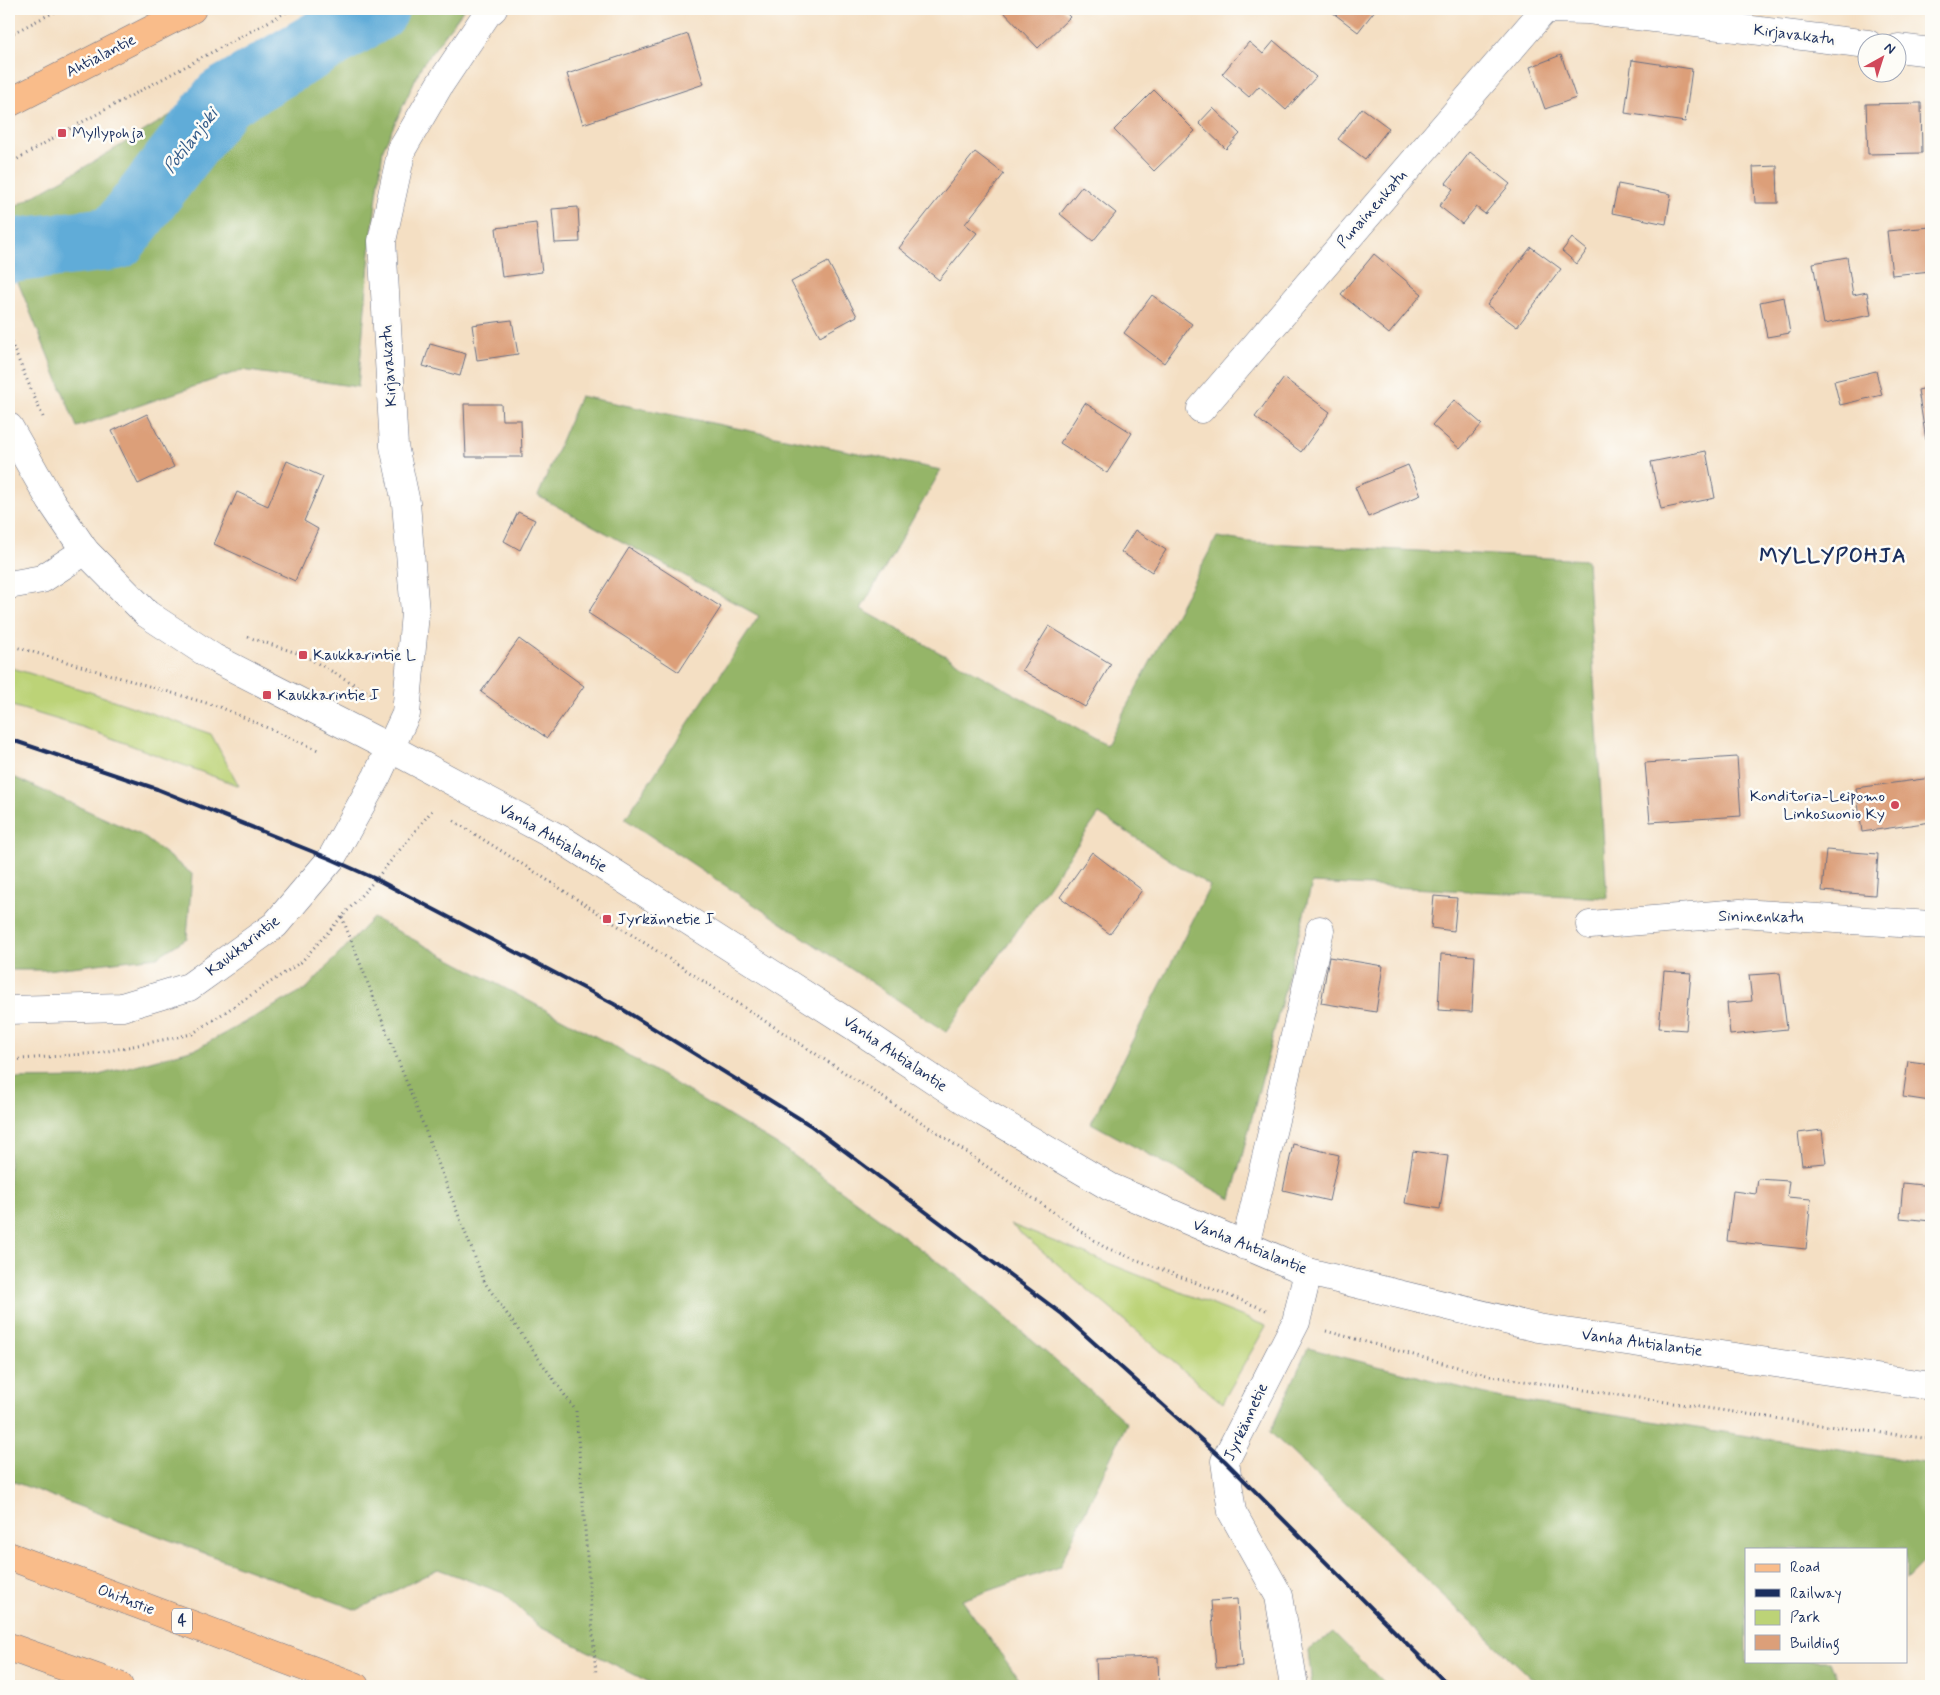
<svg xmlns="http://www.w3.org/2000/svg" width="1940" height="1695" font-family="Mynerve,sans-serif">
<style>
.green{fill:#bcd377;stroke:#6c816a}
.forest{fill:#95b568;stroke:#587263}
.lines{fill:none;stroke-linecap:round;stroke-linejoin:round}
.river{stroke:#60acd8;stroke-width:64}
.building{fill:#dc9f79}
.minor-casing{stroke:#676d81;stroke-width:29}
.major-casing{stroke:#676d81;stroke-width:29}
.highway-casing{stroke:#676d81;stroke-width:29}
.path{stroke:#676d81;stroke-width:3;stroke-dasharray:1 4;stroke-linecap:butt}
.minor{stroke:#fff;stroke-width:28}
.major{stroke:#f9bc8a;stroke-width:28}
.highway{stroke:#f9bc8a;stroke-width:28}
.rail{stroke:#1b2f5e;stroke-width:4}
.poi-dot{fill:#d1495b;stroke:#fdfcf7;stroke-width:2}
.labels{text-anchor:middle;dominant-baseline:central;stroke-width:5;stroke-linejoin:round;paint-order:stroke}
.shield{fill:#fdfcf7;stroke:#5f6c8c;stroke-width:1}
.shield-label{font-size:15px;font-weight:bold;fill:#1b2f5e}
.street-label{font-size:16px;fill:#1b2f5e;stroke:#fdfcf7}
.poi-label{font-size:16px;fill:#1b2f5e;stroke:#fdfcf7;text-anchor:start}
.water-label{font-size:18px;font-style:italic;fill:#335b89;stroke:#fdfcf7}
.district-label{font-size:21px;font-weight:bold;letter-spacing:1px;fill:#1b2f5e;stroke:#fdfcf7}
</style>
<rect width="100%" height="100%" fill="#fdfcf7"/>
<filter id="ink" filterUnits="userSpaceOnUse"><feTurbulence type="fractalNoise" baseFrequency=".02" numOctaves="2"/><feDisplacementMap in="SourceGraphic" scale="10" xChannelSelector="R" yChannelSelector="G"/><feConvolveMatrix kernelMatrix="1 2 1 2 8 2 1 2 1" color-interpolation-filters="sRGB"/></filter>
<filter id="wash" filterUnits="userSpaceOnUse"><feTurbulence type="fractalNoise" baseFrequency=".0096" numOctaves="4" result="noise"/><feDisplacementMap in="SourceGraphic" scale="20" xChannelSelector="R" yChannelSelector="G"/><feGaussianBlur stdDeviation="1.12" result="paint"/><feColorMatrix in="noise" values="0 0 0 0 0 0 0 0 0 0 0 0 0 0 0 0 0 1.4 0 .05"/><feComposite in="paint" operator="in"/></filter>
<g filter="url(#wash)">
<rect width="100%" height="100%" fill="#f4dfc3"/>
<g class="green">
<polygon points="9,667 90,692 211,734 239,786 82,727 9,705"/>
<polygon points="1010,1224 1266,1326 1222,1403"/>
</g>
<g class="forest">
<polygon points="346,9 464,9 421,67 383,149 371,242 358,387 242,370 77,427 9,260 9,210 88,165"/>
<polygon points="580,396 941,470 861,609 1106,745 1217,537 1249,542 1587,560 1607,898 1312,883 1231,1199 1091,1123 1210,886 1099,814 946,1032 625,819 759,616 538,496"/>
<polygon points="9,775 141,835 192,874 187,938 157,957 46,970 9,970"/>
<polygon points="373,918 606,1042 789,1152 965,1282 1127,1423 1059,1567 962,1600 1024,1686 657,1686 538,1626 503,1593 438,1569 357,1610 9,1480 9,1079 88,1078 198,1048 307,988"/>
<polygon points="1308,1348 1501,1398 1931,1464 1931,1555 1906,1580 1906,1549 1746,1549 1746,1661 1830,1661 1840,1686 1539,1686 1270,1432"/>
<polygon points="1333,1632 1387,1686 1312,1686 1308,1651"/>
</g>
<g class="lines">
<polyline class="river" points="9,251 116,238 223,99 377,9"/>
</g>
<g id="blocks">
<g class="building">
<polygon points="1001,9 1062,9 1070,17 1038,48"/>
<polygon points="1328,9 1376,9 1358,32"/>
<polygon points="688,34 704,84 583,124 567,74"/>
<polygon points="1274,41 1316,77 1286,110 1259,86 1249,97 1222,74 1249,42 1263,54"/>
<polygon points="1561,55 1576,98 1545,109 1530,67"/>
<polygon points="1632,60 1692,69 1685,122 1625,113"/>
<polygon points="1154,90 1195,131 1154,171 1114,130"/>
<polygon points="1921,103 1922,153 1868,154 1866,104"/>
<polygon points="1213,108 1240,134 1226,149 1199,123"/>
<polygon points="1362,108 1389,128 1365,159 1338,139"/>
<polygon points="975,152 1004,174 965,224 977,233 939,280 899,248"/>
<polygon points="1470,152 1510,184 1485,214 1476,207 1462,224 1439,206 1453,189 1446,183"/>
<polygon points="1777,166 1778,203 1755,203 1753,167"/>
<polygon points="1618,184 1671,194 1666,224 1612,213"/>
<polygon points="1082,186 1116,213 1093,241 1060,214"/>
<polygon points="578,207 580,242 555,243 552,209"/>
<polygon points="536,223 542,272 502,277 496,228"/>
<polygon points="1931,227 1931,271 1892,275 1887,231"/>
<polygon points="1572,238 1587,250 1577,264 1562,251"/>
<polygon points="1531,247 1561,269 1517,327 1487,305"/>
<polygon points="1374,254 1422,294 1389,334 1341,294"/>
<polygon points="1847,257 1853,295 1867,292 1871,315 1824,324 1813,263"/>
<polygon points="828,262 857,316 820,336 791,282"/>
<polygon points="1152,295 1192,324 1164,363 1124,333"/>
<polygon points="1784,297 1790,333 1767,337 1760,302"/>
<polygon points="512,320 518,354 477,360 472,325"/>
<polygon points="430,344 466,354 460,376 423,366"/>
<polygon points="1876,371 1882,395 1840,405 1834,381"/>
<polygon points="1284,378 1330,412 1301,452 1255,417"/>
<polygon points="1931,387 1931,439 1926,440 1918,390"/>
<polygon points="1454,400 1482,424 1460,449 1432,425"/>
<polygon points="1085,403 1132,433 1107,473 1060,443"/>
<polygon points="464,404 501,404 502,420 521,420 522,457 466,457"/>
<polygon points="147,414 174,467 138,484 112,431"/>
<polygon points="1706,451 1715,498 1661,509 1651,462"/>
<polygon points="287,461 323,477 304,521 318,529 295,581 214,544 237,492 268,506"/>
<polygon points="1408,465 1421,495 1368,517 1355,487"/>
<polygon points="518,512 535,520 520,550 504,541"/>
<polygon points="1135,530 1166,550 1152,572 1121,552"/>
<polygon points="629,548 721,607 679,672 588,613"/>
<polygon points="1931,565 1931,584 1930,584 1928,566"/>
<polygon points="1049,626 1111,664 1085,707 1022,670"/>
<polygon points="519,639 584,686 547,738 481,692"/>
<polygon points="1737,757 1741,816 1650,822 1645,763"/>
<polygon points="1931,778 1931,822 1862,832 1856,788"/>
<polygon points="1826,850 1878,854 1875,895 1822,891"/>
<polygon points="1092,852 1142,890 1110,934 1060,897"/>
<polygon points="1434,896 1457,898 1454,931 1431,928"/>
<polygon points="1441,954 1475,956 1472,1012 1438,1010"/>
<polygon points="1329,957 1383,966 1376,1012 1321,1003"/>
<polygon points="1664,971 1691,973 1686,1030 1659,1028"/>
<polygon points="1780,973 1787,1029 1730,1035 1727,1003 1752,1001 1749,975"/>
<polygon points="1908,1061 1931,1064 1930,1101 1903,1097"/>
<polygon points="1822,1130 1826,1163 1802,1165 1798,1133"/>
<polygon points="1293,1144 1339,1155 1329,1201 1283,1190"/>
<polygon points="1413,1151 1448,1156 1440,1209 1405,1203"/>
<polygon points="1758,1179 1789,1181 1787,1197 1811,1199 1806,1249 1727,1241 1733,1191 1756,1194"/>
<polygon points="1903,1183 1931,1186 1931,1221 1900,1218"/>
<polygon points="1237,1599 1242,1666 1216,1668 1211,1601"/>
<polygon points="1158,1657 1159,1686 1097,1686 1096,1659"/>
</g>
</g>
</g>
<g filter="url(#ink)">
<use href="#blocks" fill-opacity="0" stroke="#676d81" stroke-width="1"/>
<g class="lines">
<g class="minor-casing">
<g id="minor">
<polyline points="1543,9 1588,10 1868,44"/>
<polyline points="1898,48 1931,52"/>
<polyline points="1201,409 1544,10"/>
<polyline points="9,427 51,501 85,551 147,614 214,658 390,748 564,841 852,1025 981,1111 1110,1187 1308,1272 1538,1328 1931,1386"/>
<polyline points="9,585 42,579 85,551"/>
<polyline points="1590,925 1740,913 1931,925"/>
<polyline points="9,1010 122,1007 189,987 275,925 331,859 377,776 406,714 415,613 406,503 394,446 382,241 402,149 440,84 487,14 493,9"/>
<polyline points="1245,1246 1320,930"/>
<polyline points="1294,1686 1279,1596 1232,1512 1225,1461 1296,1322 1308,1272"/>
</g>
</g>
<g class="major-casing">
<polyline id="major" points="9,103 192,9"/>
</g>
<g class="highway-casing">
<g id="highway">
<polyline points="9,1556 355,1686"/>
<polyline points="9,1647 119,1686"/>
</g>
</g>
<g class="path">
<polyline points="9,35 60,9"/>
<polyline points="9,164 62,133 292,9"/>
<polyline points="9,338 43,417"/>
<polyline points="248,637 303,655 375,696"/>
<polyline points="9,645 220,707 318,750"/>
<polyline points="454,821 541,876 938,1133 1104,1247 1266,1310"/>
<polyline points="342,917 485,1283 576,1411 596,1675"/>
<polyline points="9,1060 98,1053 192,1034 301,962 376,879 434,808"/>
<polyline points="1326,1331 1490,1376 1828,1426 1931,1439"/>
</g>
<use href="#minor" class="minor"/>
<use href="#major" class="major"/>
<use href="#highway" class="highway"/>
<polyline class="rail" points="9,739 157,789 331,859 376,879 614,1004 810,1125 1062,1314 1225,1461 1449,1686"/>
</g>
</g>
<g class="poi-dot">
<rect x="57" y="128" width="10" height="10" rx="2.5"/>
<rect x="298" y="650" width="10" height="10" rx="2.5"/>
<rect x="262" y="690" width="10" height="10" rx="2.5"/>
<circle cx="1895" cy="805" r="5"/>
<rect x="602" y="914" width="10" height="10" rx="2.5"/>
</g>
<g class="labels">
<rect class="shield" x="172" y="1608.5" width="20" height="25" rx="4"/>
<g class="shield-label">
<text x="182" y="1621">4</text>
</g>
<g class="street-label">
<text transform="translate(1794 35) rotate(7)">Kirjavakatu</text>
<text transform="translate(101 56) rotate(-27)">Ahtialantie</text>
<text transform="translate(1372 209) rotate(-49)">Punainenkatu</text>
<text transform="translate(389 366) rotate(-94)">Kirjavakatu</text>
<text transform="translate(553 838) rotate(30)">Vanha Ahtialantie</text>
<text transform="translate(1761 917) rotate(1)">Sininenkatu</text>
<text transform="translate(243 946) rotate(-38)">Kaukkarintie</text>
<text transform="translate(895 1054) rotate(34)">Vanha Ahtialantie</text>
<text transform="translate(1250 1247) rotate(22)">Vanha Ahtialantie</text>
<text transform="translate(1642 1343) rotate(8)">Vanha Ahtialantie</text>
<text transform="translate(1246 1422) rotate(-65)">Jyrkännetie</text>
<text transform="translate(126 1600) rotate(21)">Ohitustie</text>
</g>
<g class="poi-label">
<text x="72" y="133">Myllypohja</text>
<text x="313" y="655">Kaukkarintie L</text>
<text x="277" y="695">Kaukkarintie I</text>
<text x="1885" y="796" text-anchor="end">Konditoria-Leipomo<tspan x="1885" dy="18">Linkosuonio Ky</tspan></text>
<text x="617" y="919">Jyrkännetie I</text>
</g>
<g class="water-label">
<text transform="translate(191 141) rotate(-52)">Potilanjoki</text>
</g>
<g class="district-label">
<text x="1833" y="556">MYLLYPOHJA</text>
</g>
</g>
<rect width="1940" height="1695" fill="none" stroke="#fdfcf7" stroke-width="30"/>
<rect x="1745" y="1548" width="162" height="115" fill="#fdfcf7" stroke="#a3aaba"/>
<rect x="1755" y="1564" width="25" height="8" fill="#f9bc8a" stroke="#a3aaba"/>
<text x="1790" y="1572" font-size="15" fill="#1b2f5e">Road</text>
<rect x="1755" y="1589" width="25" height="8" fill="#1b2f5e" stroke="#a3aaba"/>
<text x="1790" y="1598" font-size="15" fill="#1b2f5e">Railway</text>
<rect x="1755" y="1610" width="25" height="15" fill="#bcd377" stroke="#a3aaba"/>
<text x="1790" y="1622" font-size="15" fill="#1b2f5e">Park</text>
<rect x="1755" y="1635" width="25" height="15" fill="#dc9f79" stroke="#a3aaba"/>
<text x="1790" y="1648" font-size="15" fill="#1b2f5e">Building</text>
<g transform="translate(1882 58) rotate(39)"><circle r="24" fill="#fdfcf7" stroke="#a3aaba"/>
<path d="M0-4L9 19L0 12L-9 19Z" fill="#d1495b"/>
<text y="-8" font-size="14" font-weight="bold" text-anchor="middle" fill="#1b2f5e">N</text>
</g>
</svg>
